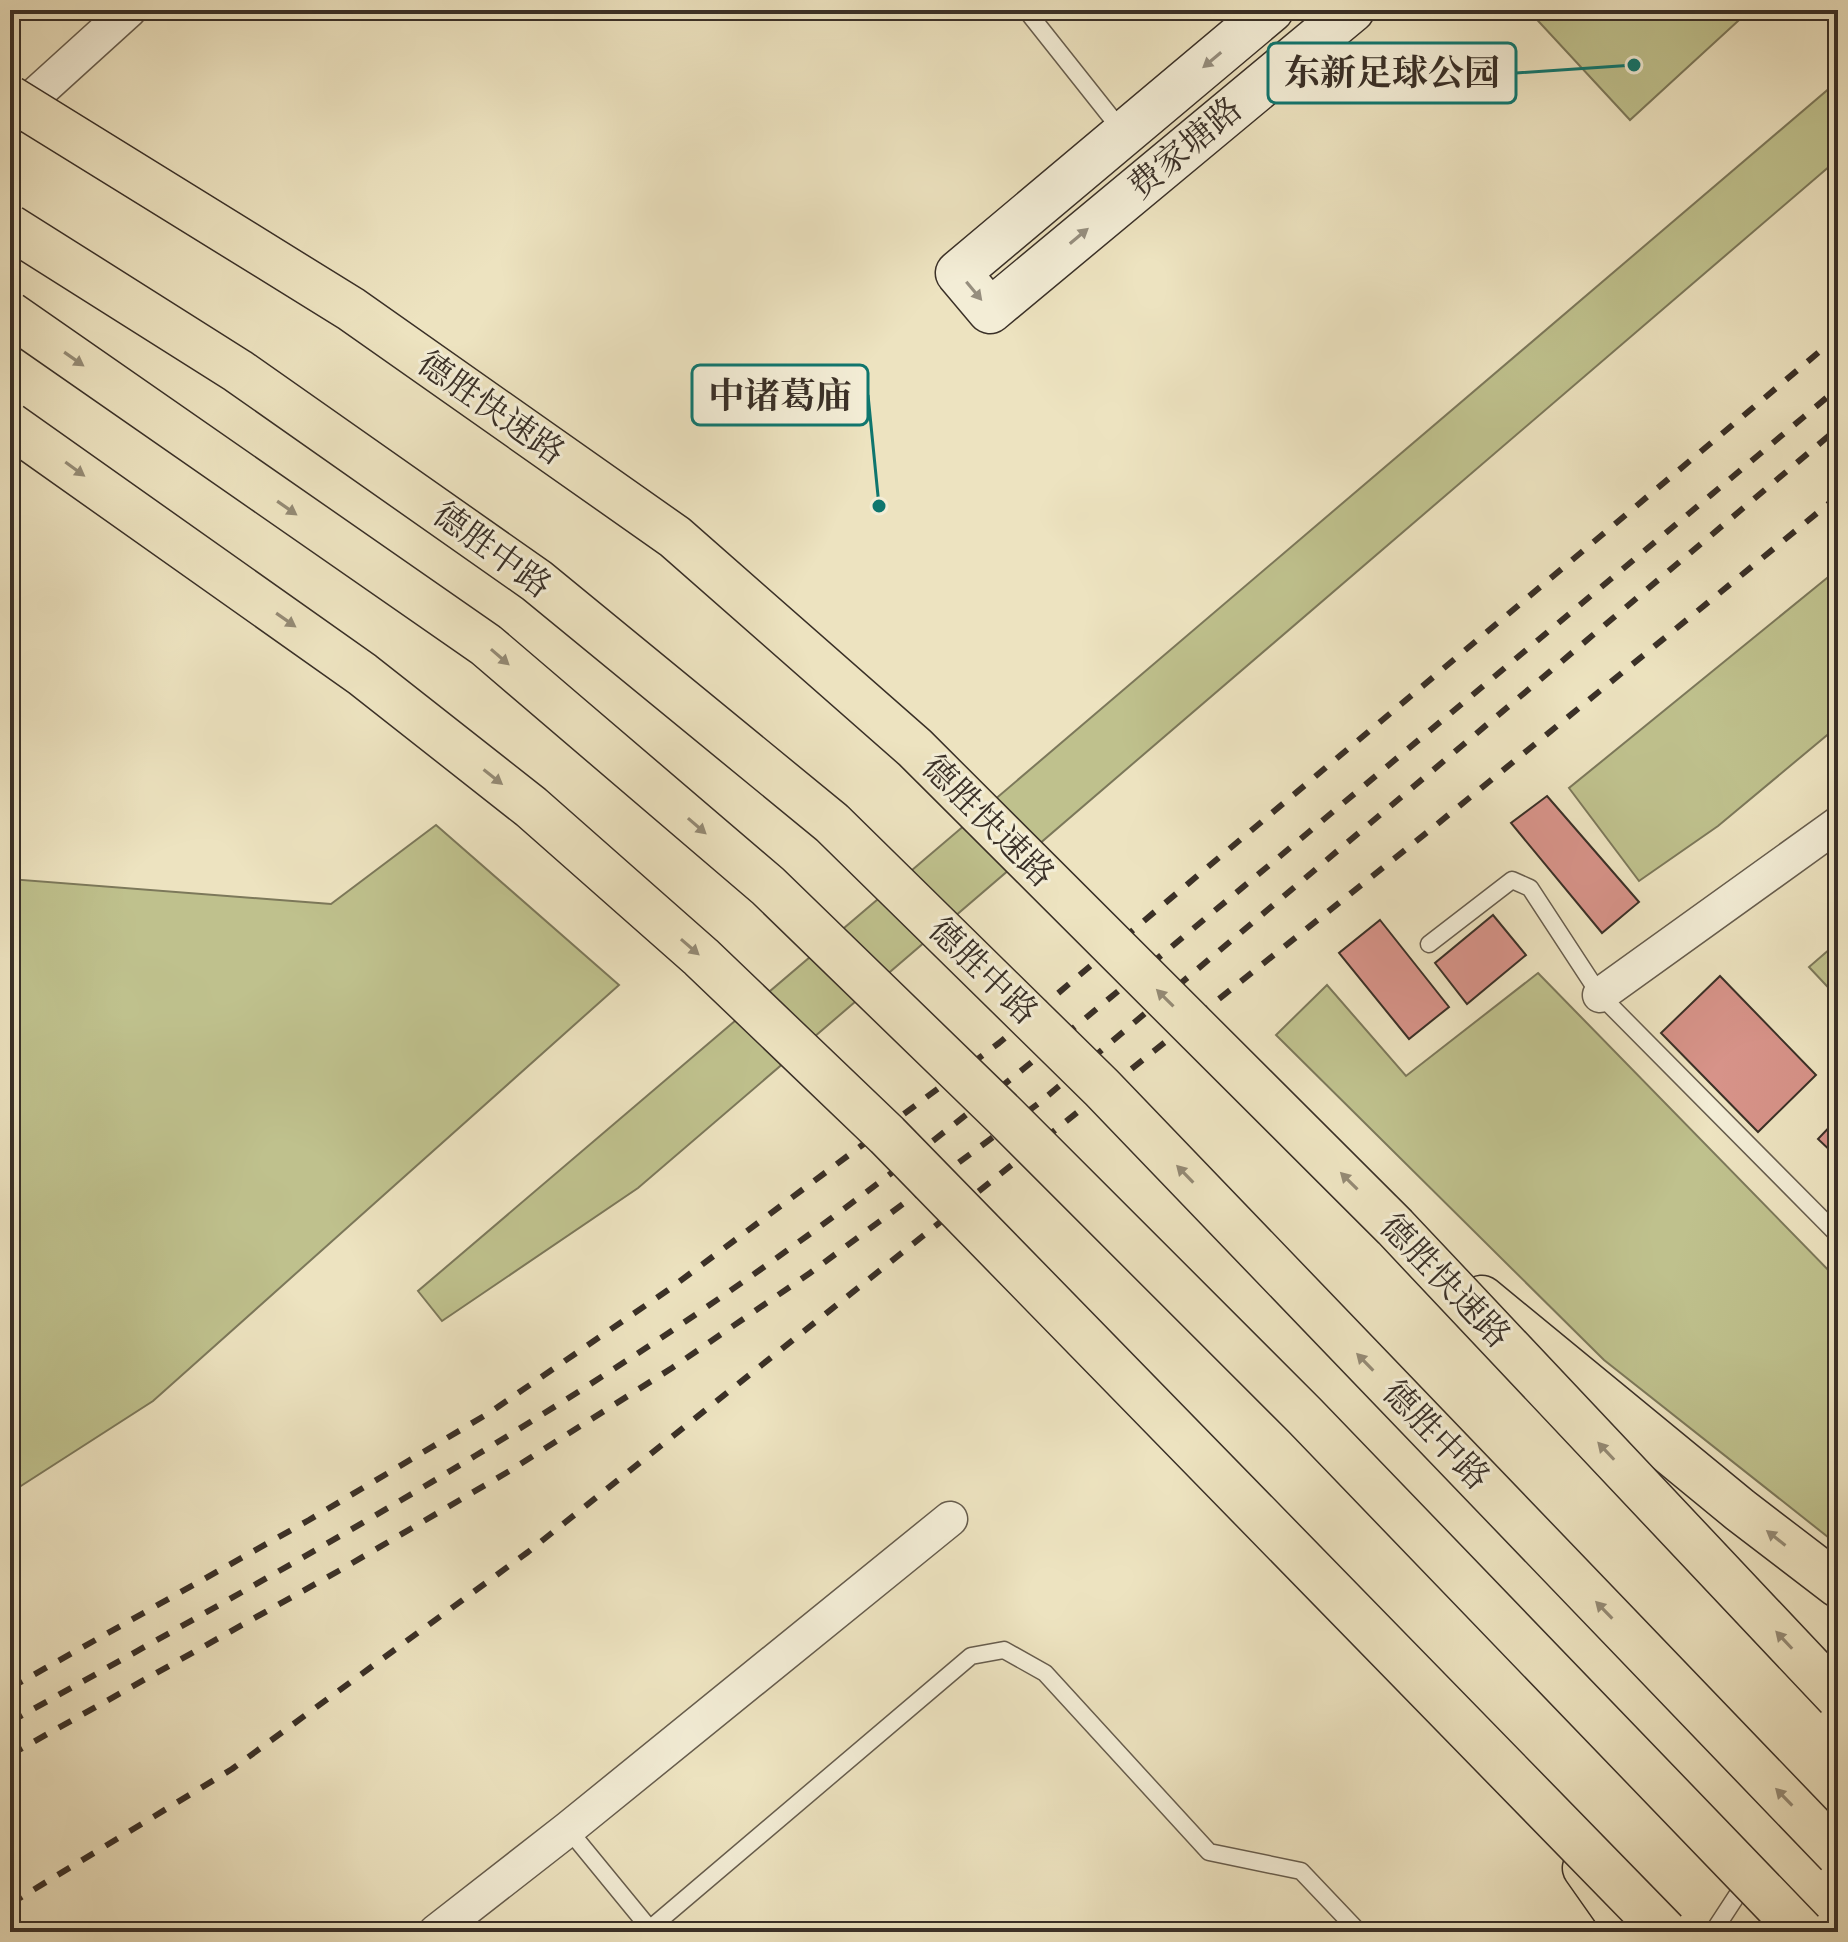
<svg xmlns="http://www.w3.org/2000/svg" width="1848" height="1942" font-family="Cardo,'Noto Serif SC',serif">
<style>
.green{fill:#bfc18d;stroke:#7c785a;stroke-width:2}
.building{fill:#d79389;stroke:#3a3027;stroke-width:2}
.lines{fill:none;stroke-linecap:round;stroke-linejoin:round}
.lane-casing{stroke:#675d4d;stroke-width:19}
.street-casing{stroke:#675d4d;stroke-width:37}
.secondary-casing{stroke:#3a3027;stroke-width:47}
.highway-casing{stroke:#3a3027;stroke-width:47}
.lane{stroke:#f3edd6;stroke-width:16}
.street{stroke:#f3edd6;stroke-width:34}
.secondary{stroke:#f3edd6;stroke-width:44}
.highway{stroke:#ede3c0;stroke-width:44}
.rail{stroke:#3a3027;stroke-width:6;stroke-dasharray:14 14;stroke-linecap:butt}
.primary-bridge-casing{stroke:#3a3027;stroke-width:47;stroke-linecap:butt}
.highway-bridge-casing{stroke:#3a3027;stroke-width:47;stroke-linecap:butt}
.primary-bridge{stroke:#ede3c0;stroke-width:44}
.highway-bridge{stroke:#ede3c0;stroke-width:44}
.oneway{fill:#968e7e}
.oneway2{fill:#948a74}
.labels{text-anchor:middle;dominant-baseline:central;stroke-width:6;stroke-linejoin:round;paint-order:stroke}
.street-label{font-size:34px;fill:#3a3027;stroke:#f3edd6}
.leader{fill:none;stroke:#0f766e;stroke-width:3}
.callout-dot{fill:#0f766e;stroke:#f3edd6;stroke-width:3}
.callout{fill:#f3edd6;stroke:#0f766e;stroke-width:3}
.callout-label{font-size:36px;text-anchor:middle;font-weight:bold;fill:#3a3027}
</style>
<rect width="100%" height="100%" fill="#ede3c0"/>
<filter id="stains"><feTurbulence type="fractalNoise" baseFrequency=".0025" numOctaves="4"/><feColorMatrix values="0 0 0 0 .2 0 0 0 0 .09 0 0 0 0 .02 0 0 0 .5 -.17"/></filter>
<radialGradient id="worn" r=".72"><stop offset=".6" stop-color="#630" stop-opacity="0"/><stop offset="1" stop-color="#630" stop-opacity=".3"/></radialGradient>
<g class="green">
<polygon points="1528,10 1750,10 1630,120"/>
<polygon points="1838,81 1838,159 638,1188 442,1321 418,1291"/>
<polygon points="1838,569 1838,726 1718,826 1639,881 1569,788"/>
<polygon points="436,825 619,985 153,1401 10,1493 10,879 331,904"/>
<polygon points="1838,942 1838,998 1809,967"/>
<polygon points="1538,973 1838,1280 1838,1545 1604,1360 1276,1035 1327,985 1406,1076"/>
</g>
<g class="building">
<polygon points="1547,796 1639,902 1602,933 1511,823"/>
<polygon points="1493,915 1526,955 1467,1004 1435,963"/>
<polygon points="1380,920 1449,1007 1409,1039 1339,953"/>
<polygon points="1720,976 1816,1075 1758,1132 1661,1033"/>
<polygon points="1838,1118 1838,1158 1818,1139"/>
</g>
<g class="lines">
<g class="lane-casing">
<g id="lane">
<polyline points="1026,10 1122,131"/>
<polyline points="1429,944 1512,880 1530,888 1600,995 1838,1235"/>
<polyline points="568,1829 650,1929"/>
<polyline points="646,1932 971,1656 1004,1650 1045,1673 1209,1852 1301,1871 1359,1932"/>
<polyline points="1713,1932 1747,1880"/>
</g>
</g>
<g class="street-casing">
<g id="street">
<polyline points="10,118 129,10"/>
<polyline points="1600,995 1838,824"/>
<polyline points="436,1932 568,1829 950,1519"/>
</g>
</g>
<g class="secondary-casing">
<polyline id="secondary" points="1271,10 958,273 990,311 1352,10"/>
</g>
<g class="highway-casing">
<g id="highway">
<polyline points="1482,1298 1740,1510 1838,1585"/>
<polyline points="1585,1868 1630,1932"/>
</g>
</g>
<use href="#lane" class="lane"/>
<use href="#street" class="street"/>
<use href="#secondary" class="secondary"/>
<use href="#highway" class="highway"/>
<g class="rail">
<polyline points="10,1688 309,1520 489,1413 668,1290 999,1043 1838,336"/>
<path d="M10 1722C275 1574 542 1428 789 1249 959 1127 1118 991 1279 857 1465 701 1652 545 1838 388"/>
<polyline points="10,1755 342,1569 511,1470 672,1368 810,1273 1039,1103 1838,428"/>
<polyline points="10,1904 232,1769 528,1552 1430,830 1838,496"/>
</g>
<g class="primary-bridge-casing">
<g id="primary-bridge">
<polyline points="10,227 238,371 537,581 832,823 1102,1088 1838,1854"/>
<polyline points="10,314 486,645 768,886 1005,1116 1305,1416 1802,1932"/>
</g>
</g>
<g class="highway-bridge-casing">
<g id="highway-bridge">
<polyline points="10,98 351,309 675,537 915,748 1395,1227 1838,1697"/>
<polyline points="10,425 362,674 531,807 701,957 887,1135 1665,1932"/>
</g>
</g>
<use href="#primary-bridge" class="primary-bridge"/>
<use href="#highway-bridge" class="highway-bridge"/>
</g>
<defs><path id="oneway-solid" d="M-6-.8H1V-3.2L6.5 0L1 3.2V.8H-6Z" transform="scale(2)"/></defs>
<g class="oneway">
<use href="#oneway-solid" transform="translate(1212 60) rotate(140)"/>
<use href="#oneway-solid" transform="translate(1079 236) rotate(-40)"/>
<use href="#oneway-solid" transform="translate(974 291) rotate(50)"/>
</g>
<g class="oneway2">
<use href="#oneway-solid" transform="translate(74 359) rotate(35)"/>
<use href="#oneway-solid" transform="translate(75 469) rotate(36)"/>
<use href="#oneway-solid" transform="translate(287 508) rotate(35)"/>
<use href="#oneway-solid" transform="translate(286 620) rotate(35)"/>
<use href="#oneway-solid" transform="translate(500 657) rotate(41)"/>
<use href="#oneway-solid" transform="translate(493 777) rotate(38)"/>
<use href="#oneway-solid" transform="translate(697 826) rotate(41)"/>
<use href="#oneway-solid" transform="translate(690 947) rotate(41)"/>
<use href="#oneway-solid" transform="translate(1165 998) rotate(-135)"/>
<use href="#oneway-solid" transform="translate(1185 1174) rotate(-134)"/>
<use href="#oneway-solid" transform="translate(1349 1181) rotate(-135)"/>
<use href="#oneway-solid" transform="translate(1365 1362) rotate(-134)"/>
<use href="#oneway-solid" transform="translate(1606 1451) rotate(-133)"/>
<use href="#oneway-solid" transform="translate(1776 1538) rotate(-142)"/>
<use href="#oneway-solid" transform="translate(1604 1610) rotate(-134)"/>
<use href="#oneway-solid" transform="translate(1784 1640) rotate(-133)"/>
<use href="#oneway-solid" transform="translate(1784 1797) rotate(-134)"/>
</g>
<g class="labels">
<g class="street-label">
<text transform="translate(1185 148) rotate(-40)">费家塘路</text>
<text transform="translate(491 408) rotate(35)">德胜快速路</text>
<text transform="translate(492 550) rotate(36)">德胜中路</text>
<text transform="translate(988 821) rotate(45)">德胜快速路</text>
<text transform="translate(983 971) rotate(44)">德胜中路</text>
<text transform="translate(1445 1281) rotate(46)">德胜快速路</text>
<text transform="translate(1436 1435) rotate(46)">德胜中路</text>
</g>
</g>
<path class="leader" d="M1634 65L1516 73M879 506L868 395"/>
<g class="callout-dot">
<circle cx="1634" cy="65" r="8"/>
<circle cx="879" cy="506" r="8"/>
</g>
<g class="callout">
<rect x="1268" y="43" width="248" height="60" rx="8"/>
<rect x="692" y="365" width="176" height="60" rx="8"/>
</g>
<g class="callout-label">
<text x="1392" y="85">东新足球公园</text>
<text x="780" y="408">中诸葛庙</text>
</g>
<rect width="1848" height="1942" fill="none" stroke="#ede3c0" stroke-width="40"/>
<rect x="12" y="12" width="1824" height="1918" fill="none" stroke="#3a3027" stroke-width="4"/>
<rect x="20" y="20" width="1808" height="1902" fill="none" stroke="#3a3027" stroke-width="2"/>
<rect width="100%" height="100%" filter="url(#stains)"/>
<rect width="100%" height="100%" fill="url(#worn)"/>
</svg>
